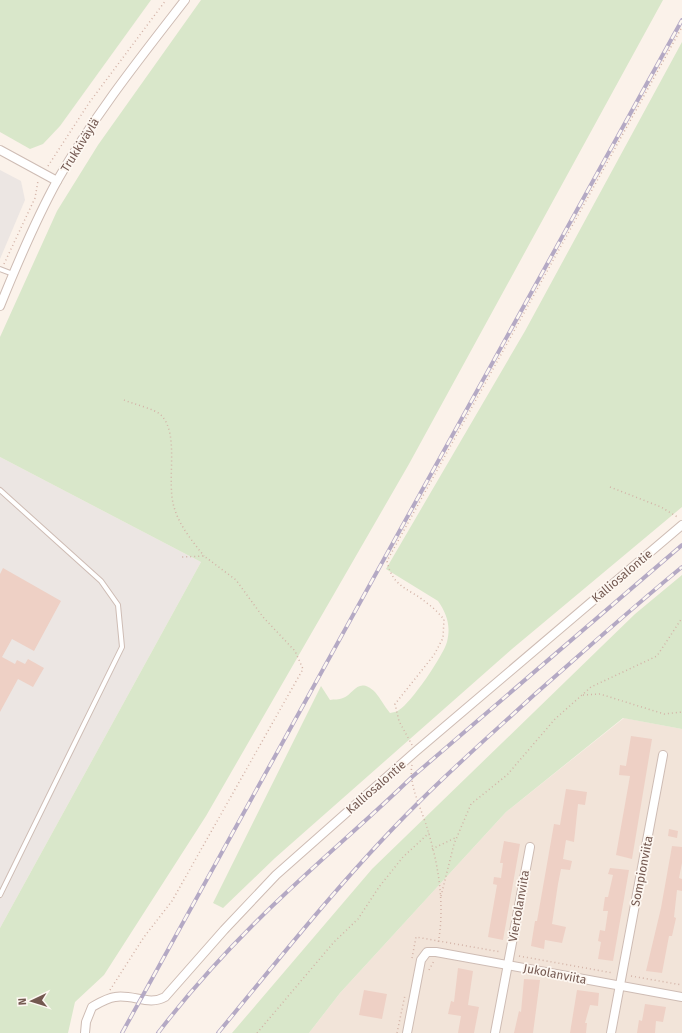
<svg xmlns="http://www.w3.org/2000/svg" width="682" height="1033" font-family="'Fira Sans',sans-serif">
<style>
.residential{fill:#f2e4d9}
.industrial{fill:#ece6e3}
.green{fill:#d9e7ca}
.building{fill:#eed0c5}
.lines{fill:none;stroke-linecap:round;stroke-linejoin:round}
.lane-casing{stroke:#cebcb4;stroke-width:6}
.street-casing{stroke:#cebcb4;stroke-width:10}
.path{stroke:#d3b3a7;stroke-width:1.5;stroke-dasharray:1 3;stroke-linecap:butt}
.lane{stroke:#fff;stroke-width:4}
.street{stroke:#fff;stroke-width:8}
.rail-casing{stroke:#b4a9c4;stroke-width:4}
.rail{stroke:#fdf7f1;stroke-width:2.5;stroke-dasharray:8;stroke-linecap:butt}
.labels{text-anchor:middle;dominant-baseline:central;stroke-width:3.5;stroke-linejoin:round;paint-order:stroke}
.street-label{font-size:12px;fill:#735850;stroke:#fdf7f1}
</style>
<rect width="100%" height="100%" fill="#fbf2ea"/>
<polygon class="residential" points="624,718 682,729 682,1033 309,1033 340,993 506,812"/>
<g class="industrial">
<polygon points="0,170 21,181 25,200 0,259"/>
<polygon points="0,457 201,562 0,928"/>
</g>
<g class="green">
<polygon points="0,0 151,0 60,126 43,144 30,149 0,132"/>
<polygon points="201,0 663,0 409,464 206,816 104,975 75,1002 68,1033 0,1033 0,928 201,562 0,457 0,337 57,211 98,145"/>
<path d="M682 42V507L512 649 275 858 223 908 213 903 321 686 330 700C334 699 339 700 343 698 354 694 358 676 375 692 381 699 384 706 390 713 393 712 397 712 399 710 411 703 443 656 447 642 451 626 447 614 438 601L386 569 525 331Z"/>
<polygon points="682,575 682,729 623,718 506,812 340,993 309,1033 232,1033 372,869 635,614"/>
</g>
<g class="building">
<polygon points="3,568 61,601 34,651 12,639 2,657 15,664 17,660 25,664 28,659 44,668 33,687 18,679 0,712 0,574"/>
<polygon points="631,736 652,739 632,859 616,855 630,776 619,775 620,765 626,766"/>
<polygon points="566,789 587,792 585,805 578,804 574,842 566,840 563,859 572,861 570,870 561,869 558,884 552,924 566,927 562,943 545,940 544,949 531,946 535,921 537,921 554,824 560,825"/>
<polygon points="669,829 678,831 677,838 668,836"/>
<polygon points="504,841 520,844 503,940 488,937 497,885 493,884 494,877 501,878 503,863 500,863"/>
<polygon points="672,846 682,847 682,863 679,878 682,879 682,891 677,890 674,917 676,918 672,936 669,936 662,973 646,971 661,908"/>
<polygon points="610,868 629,870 613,961 598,959 601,942 598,941 600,930 605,931 608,911 603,911 605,897 608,897 613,875 608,874"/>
<polygon points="458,968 473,971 468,1005 479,1007 474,1033 458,1033 461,1016 448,1014 451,1001 454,1002"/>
<polygon points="524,979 540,980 533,1033 514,1033 519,1011 521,1012"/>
<polygon points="364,990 387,994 382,1019 359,1015"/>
<polygon points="577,990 599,993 598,1006 590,1005 585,1023 587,1023 586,1033 570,1033"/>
<polygon points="645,1004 666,1007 663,1022 656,1021 655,1033 637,1033 639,1020 642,1021"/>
</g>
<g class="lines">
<g class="lane-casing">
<g id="lane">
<polyline points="0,269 13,274"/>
<polyline points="0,490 101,581 118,605 122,647 0,895"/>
</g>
</g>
<g class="street-casing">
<g id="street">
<polyline points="0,150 57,181"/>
<path d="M0 306C17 264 35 221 57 181 93 117 140 58 185 0"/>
<path d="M85 1033 86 1022 92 1007C99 1003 107 998 115 997 133 994 149 1006 165 997L224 930 276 875 415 752 682 525"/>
<polyline points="407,1033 421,960 427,952 436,952 682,997"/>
<polyline points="495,1033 530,847"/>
<polyline points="611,1033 663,755"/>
</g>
</g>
<g class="path">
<polyline points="48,166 89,103 166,0"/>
<polyline points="4,264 35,198 38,181"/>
<path d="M124 400C133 404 155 409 161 415 180 434 166 481 174 507 179 525 192 541 204 556"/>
<polyline points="610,487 661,507 679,518"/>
<polyline points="583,695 600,694 664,714 682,712"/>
<path d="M412 745 399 721 395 704 434 655 443 638 444 619C439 614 434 608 428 604 410 588 393 589 387 561L682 27"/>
<path d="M412 765C408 785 423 812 428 831 439 866 445 907 438 944"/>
<polyline points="432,849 457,837"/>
<polyline points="441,896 454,844 471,804 507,775 555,719 591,687 657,656 682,618"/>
<polyline points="519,956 613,973"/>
<polyline points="412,958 416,937 501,952"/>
<polyline points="429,970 434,961"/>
<polyline points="631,976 682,985"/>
<polyline points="110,990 144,937 172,901 303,669 295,651 263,617 236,580 204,556 182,557"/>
<polyline points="257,1033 334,942 358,919 379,887 403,857 429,833"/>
<polyline points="397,1033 405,995"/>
</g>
<use href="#lane" class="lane"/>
<use href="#street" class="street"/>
<g class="rail-casing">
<g id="rail">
<polyline points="122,1033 682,20"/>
<path d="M158 1033C196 983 241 935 287 892 328 853 371 817 412 777L682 545"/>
<path d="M218 1033C283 954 347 873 420 801 457 764 496 730 534 695 583 652 632 608 682 567"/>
</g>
</g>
<use href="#rail" class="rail"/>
</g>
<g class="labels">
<g class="street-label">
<text transform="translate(80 145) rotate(-58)">Trukkiväylä</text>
<text transform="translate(622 576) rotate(-40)">Kalliosalontie</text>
<text transform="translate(376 787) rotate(-41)">Kalliosalontie</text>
<text transform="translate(642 871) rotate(-79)">Sompionviita</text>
<text transform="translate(519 906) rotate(-80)">Viertolanviita</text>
<text transform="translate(555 974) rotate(11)">Jukolanviita</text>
</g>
</g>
<g transform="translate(32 1001) rotate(266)" stroke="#fdf7f1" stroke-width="3" paint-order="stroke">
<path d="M0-3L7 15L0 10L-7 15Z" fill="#735850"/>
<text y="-6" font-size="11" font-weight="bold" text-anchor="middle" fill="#735850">N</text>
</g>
</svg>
